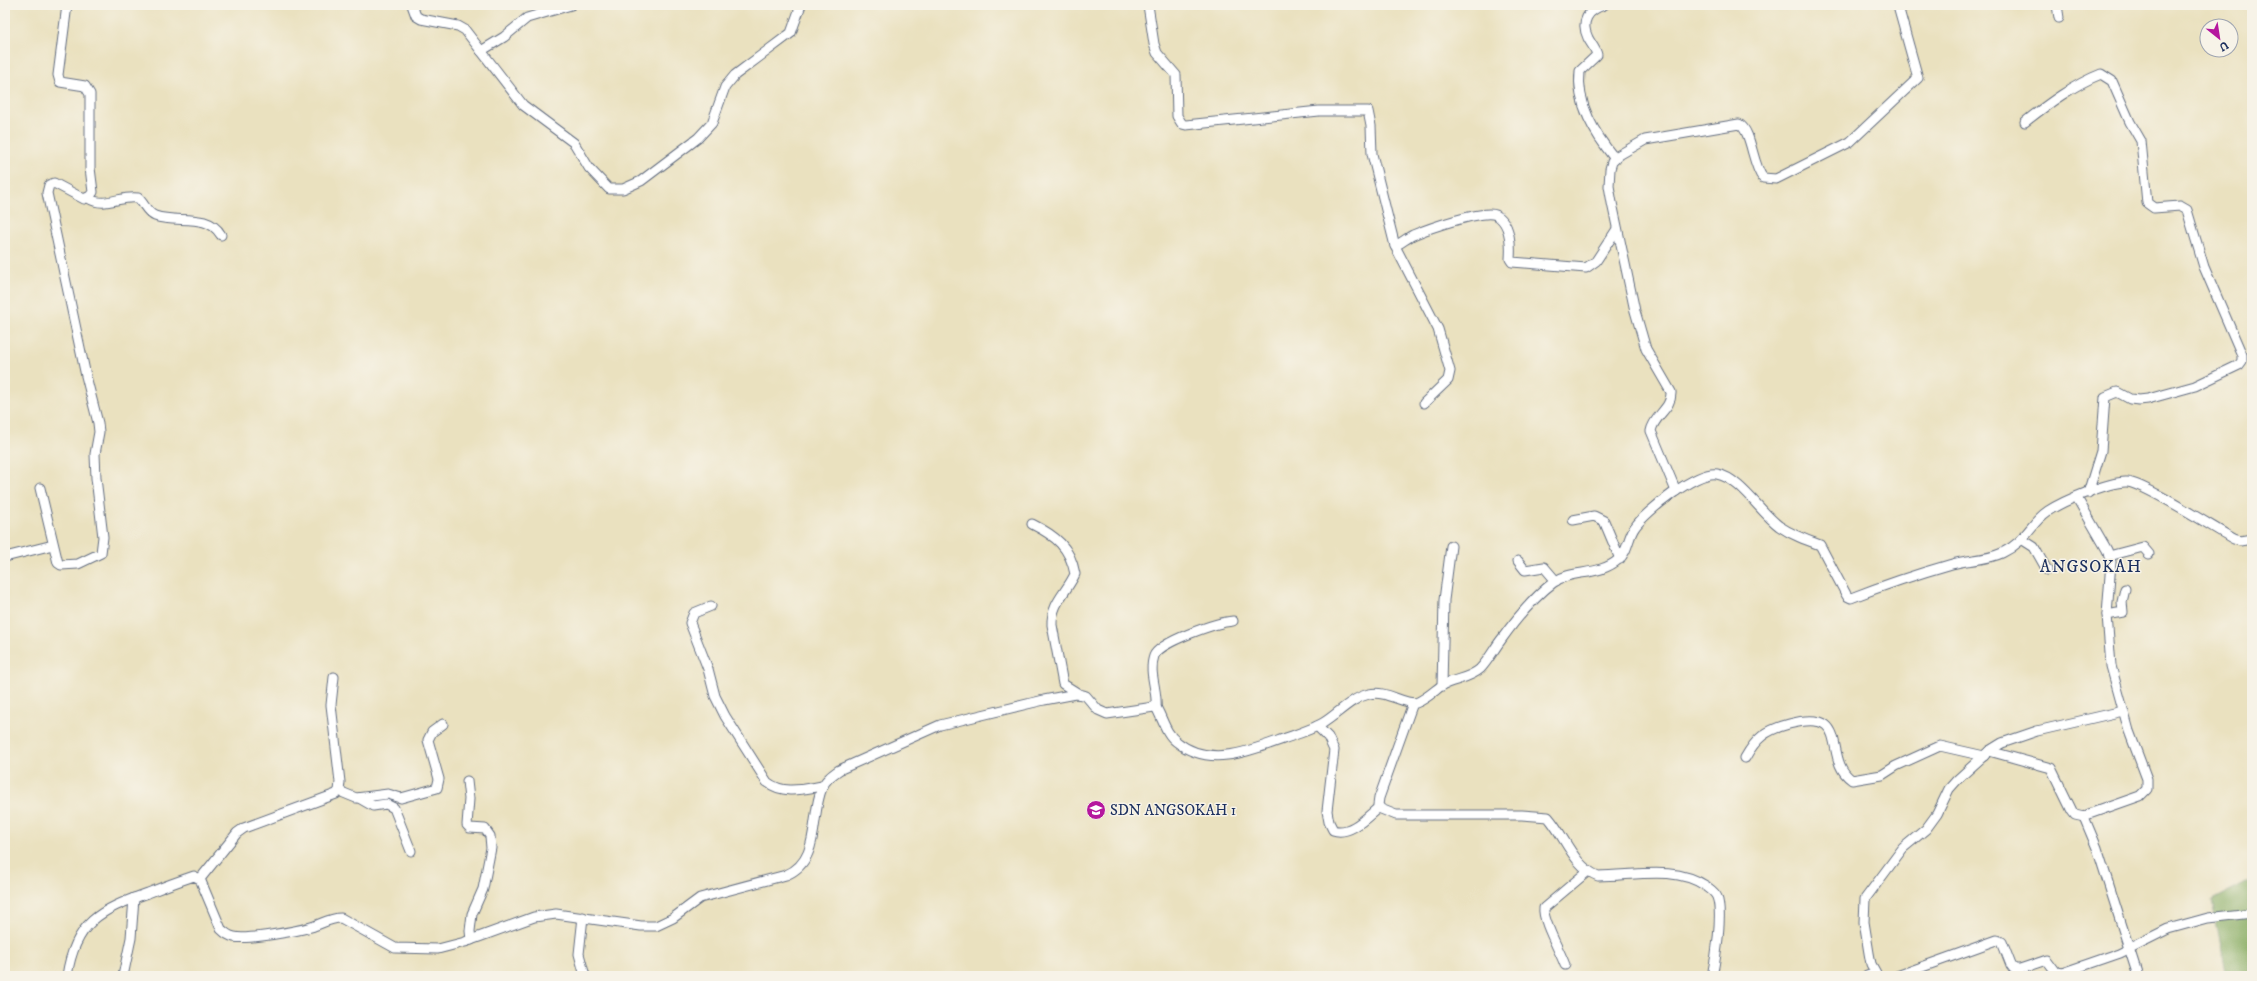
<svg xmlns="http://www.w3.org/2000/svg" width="2257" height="981" font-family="'IM FELL DW Pica',serif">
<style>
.forest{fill:#87ac62;stroke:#516e60}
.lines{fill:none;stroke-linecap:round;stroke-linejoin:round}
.street-casing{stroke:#636d80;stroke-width:11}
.street{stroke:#fff;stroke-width:9}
.labels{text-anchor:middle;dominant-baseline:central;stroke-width:3;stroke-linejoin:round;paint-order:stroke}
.poi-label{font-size:15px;fill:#1b2f5e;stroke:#f7f3e8;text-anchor:start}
.quarter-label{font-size:17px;letter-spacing:1px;fill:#1b2f5e;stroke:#f7f3e8}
</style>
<rect width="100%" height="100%" fill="#f7f3e8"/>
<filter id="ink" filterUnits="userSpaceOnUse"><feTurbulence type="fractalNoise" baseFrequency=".025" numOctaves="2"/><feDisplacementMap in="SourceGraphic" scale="8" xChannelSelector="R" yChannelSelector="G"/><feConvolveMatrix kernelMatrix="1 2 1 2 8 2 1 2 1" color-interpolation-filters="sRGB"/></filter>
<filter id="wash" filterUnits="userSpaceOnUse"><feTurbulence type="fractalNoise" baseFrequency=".012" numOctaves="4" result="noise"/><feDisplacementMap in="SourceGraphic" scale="16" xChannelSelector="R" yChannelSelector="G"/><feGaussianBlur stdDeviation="0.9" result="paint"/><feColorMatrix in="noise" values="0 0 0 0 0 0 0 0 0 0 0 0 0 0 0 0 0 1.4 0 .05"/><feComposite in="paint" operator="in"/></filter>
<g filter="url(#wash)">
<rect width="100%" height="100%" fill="#eae1bf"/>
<polygon class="forest" points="2252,879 2252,976 2227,976 2212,900"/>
</g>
<g filter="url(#ink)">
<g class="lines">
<g class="street-casing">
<g id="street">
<polyline points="412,5 416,16 421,19 458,26 465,30 523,105 574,143 589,168 609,189 623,189 641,181 698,138 712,123 725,87 735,75 791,33 801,5"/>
<polyline points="1148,5 1154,44 1157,53 1176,75 1177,116 1182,124 1186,125 1319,111 1368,111 1371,126 1372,154 1395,246 1438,329 1450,371 1448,380 1424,403"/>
<path d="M1604 5C1588 10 1580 21 1588 38 1591 44 1596 49 1597 55L1580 71C1576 104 1595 134 1615 159"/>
<polyline points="2057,5 2059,18"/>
<polyline points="481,51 504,37 527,18 571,5"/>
<path d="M2025 122C2048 104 2073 85 2101 74L2112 81 2130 122 2141 141 2147 203 2154 208 2180 206 2187 210 2204 267 2242 355V361L2239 365 2195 386 2148 399 2139 400 2130 399 2117 392 2105 397 2101 451 2088 493"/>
<path d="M88 198C105 209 120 195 138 198 144 203 147 213 155 216 177 224 208 212 221 235"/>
<path d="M1395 246C1401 243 1407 238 1413 235 1427 229 1483 209 1496 215 1511 223 1511 245 1510 259L1512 262 1586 268 1596 261 1617 229"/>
<polyline points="40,488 58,563 61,565 78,564 101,553 103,537 96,478 95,454 99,432 98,423 86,376 47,193 49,185 54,183 84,199 90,196 93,192 90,168 90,94 85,86 60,82 58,75 67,5"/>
<path d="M1676 491 1651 431C1654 415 1672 409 1671 392L1646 349 1635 311 1612 203 1609 186 1610 169 1612 162 1619 155 1645 140 1739 124C1752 131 1752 165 1763 178L1776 179 1850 142 1918 78 1899 10 1905 5"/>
<polyline points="2077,498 2107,550 2111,562 2107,615 2111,666 2129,731 2147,779 2147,789 2140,796 2089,814 2084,817 2097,848 2138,976"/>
<polyline points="1573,520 1594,516 1604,521 1620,559"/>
<path d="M1032 524C1056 536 1070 547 1075 574 1067 592 1051 603 1052 625L1063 684 1079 694"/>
<polyline points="2023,540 2034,547 2047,570"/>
<polyline points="2109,556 2143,547 2149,554"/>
<polyline points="5,557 53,545"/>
<polyline points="1518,561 1525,570 1544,567 1556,581"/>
<path d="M711 606 694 613 690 623 708 669 715 696 725 716 767 782C784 795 803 789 823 786"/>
<polyline points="2107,615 2123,612 2122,602 2125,589"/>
<polyline points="1442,686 1444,600 1451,546"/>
<path d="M1413 703 1379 798 1378 805 1381 809 1396 815H1522L1548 817C1565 836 1573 866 1598 876 1634 876 1675 865 1706 886 1710 889 1715 892 1717 897 1723 913 1716 958 1712 976"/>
<path d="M1156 708C1158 690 1148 673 1154 656 1159 642 1218 622 1233 621"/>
<path d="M1317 726 1328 737 1334 750 1327 811 1329 822 1333 830C1350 836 1367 817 1379 807"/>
<polyline points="1989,751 2051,768 2072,811 2075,815 2084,817"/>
<path d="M1745 758C1756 738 1766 730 1789 724 1854 707 1821 759 1852 780L1882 775 1896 766 1940 746 1984 756"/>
<polyline points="467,781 469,799 467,825 470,828 485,829 490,836 491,848 483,889 472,914 470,931 471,940"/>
<polyline points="339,791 356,798 388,794 401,798 437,788 439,779 428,740 432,732 443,724"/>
<polyline points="359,798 373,806 386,804 394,808 411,851"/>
<polyline points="200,879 237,833 244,828 336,794 339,791 340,782 331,705 334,677"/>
<polyline points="583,917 579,954 585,976"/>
<path d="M1565 965C1560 951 1542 920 1544 908L1588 871"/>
<path d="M67 976C75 922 100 910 148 893 163 887 179 881 194 876L200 879 221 929C225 933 229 936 234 937 248 940 297 931 311 927 321 924 330 918 341 918L395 948 438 949 465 942 534 917 556 914 641 926H656L673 918 700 898 786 875C821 861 810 816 822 788 825 780 832 775 839 770L940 725 1044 700 1076 694 1083 695 1086 696 1098 710 1107 714 1154 707 1157 709C1163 720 1166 734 1177 742 1209 768 1250 751 1283 739 1297 734 1311 730 1323 723 1338 714 1351 698 1369 694 1386 690 1400 703 1416 703 1426 699 1433 692 1441 686 1453 679 1469 679 1480 669 1488 661 1494 649 1501 640 1516 619 1534 597 1554 582 1572 569 1599 577 1619 559 1628 552 1628 536 1635 527 1646 511 1697 471 1717 474 1740 478 1760 512 1779 526 1792 535 1806 540 1820 545L1847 596 1851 598C1884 585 1917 574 1952 564 1968 559 1985 561 2002 553 2027 541 2029 524 2048 511 2063 501 2110 481 2127 482 2144 483 2214 528 2234 539L2240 541 2252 539"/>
<polyline points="123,976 131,938 134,898"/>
<polyline points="1867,976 1876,973 1871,964 1869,953 1864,922 1865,899 1903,848 1926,829 1937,814 1949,789 1957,780 1989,751 2002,743 2037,731 2123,711"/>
<polyline points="1897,976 1997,940 2002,942 2011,965 2014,969 2020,969 2047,960 2056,972 2062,973 2120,953 2168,929 2208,918 2252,913"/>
</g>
</g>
<use href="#street" class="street"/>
</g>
</g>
<defs>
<g id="school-disc" transform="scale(1)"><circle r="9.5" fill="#b5179e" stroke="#f7f3e8"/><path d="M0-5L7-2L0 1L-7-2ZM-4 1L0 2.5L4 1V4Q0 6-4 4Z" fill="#fff"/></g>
</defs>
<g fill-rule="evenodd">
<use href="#school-disc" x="1096" y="810"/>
</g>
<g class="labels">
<g class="poi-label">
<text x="1110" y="810">SDN ANGSOKAH 1</text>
</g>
<g class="quarter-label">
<text x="2091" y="567">ANGSOKAH</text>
</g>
</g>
<rect width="2257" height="981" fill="none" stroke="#f7f3e8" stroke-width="20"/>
<g transform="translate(2219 38) rotate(150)"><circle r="19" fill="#f7f3e8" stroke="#9fa5b1"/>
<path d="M0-3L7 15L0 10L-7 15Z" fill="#b5179e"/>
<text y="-6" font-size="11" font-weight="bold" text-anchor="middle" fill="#1b2f5e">U</text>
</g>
</svg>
